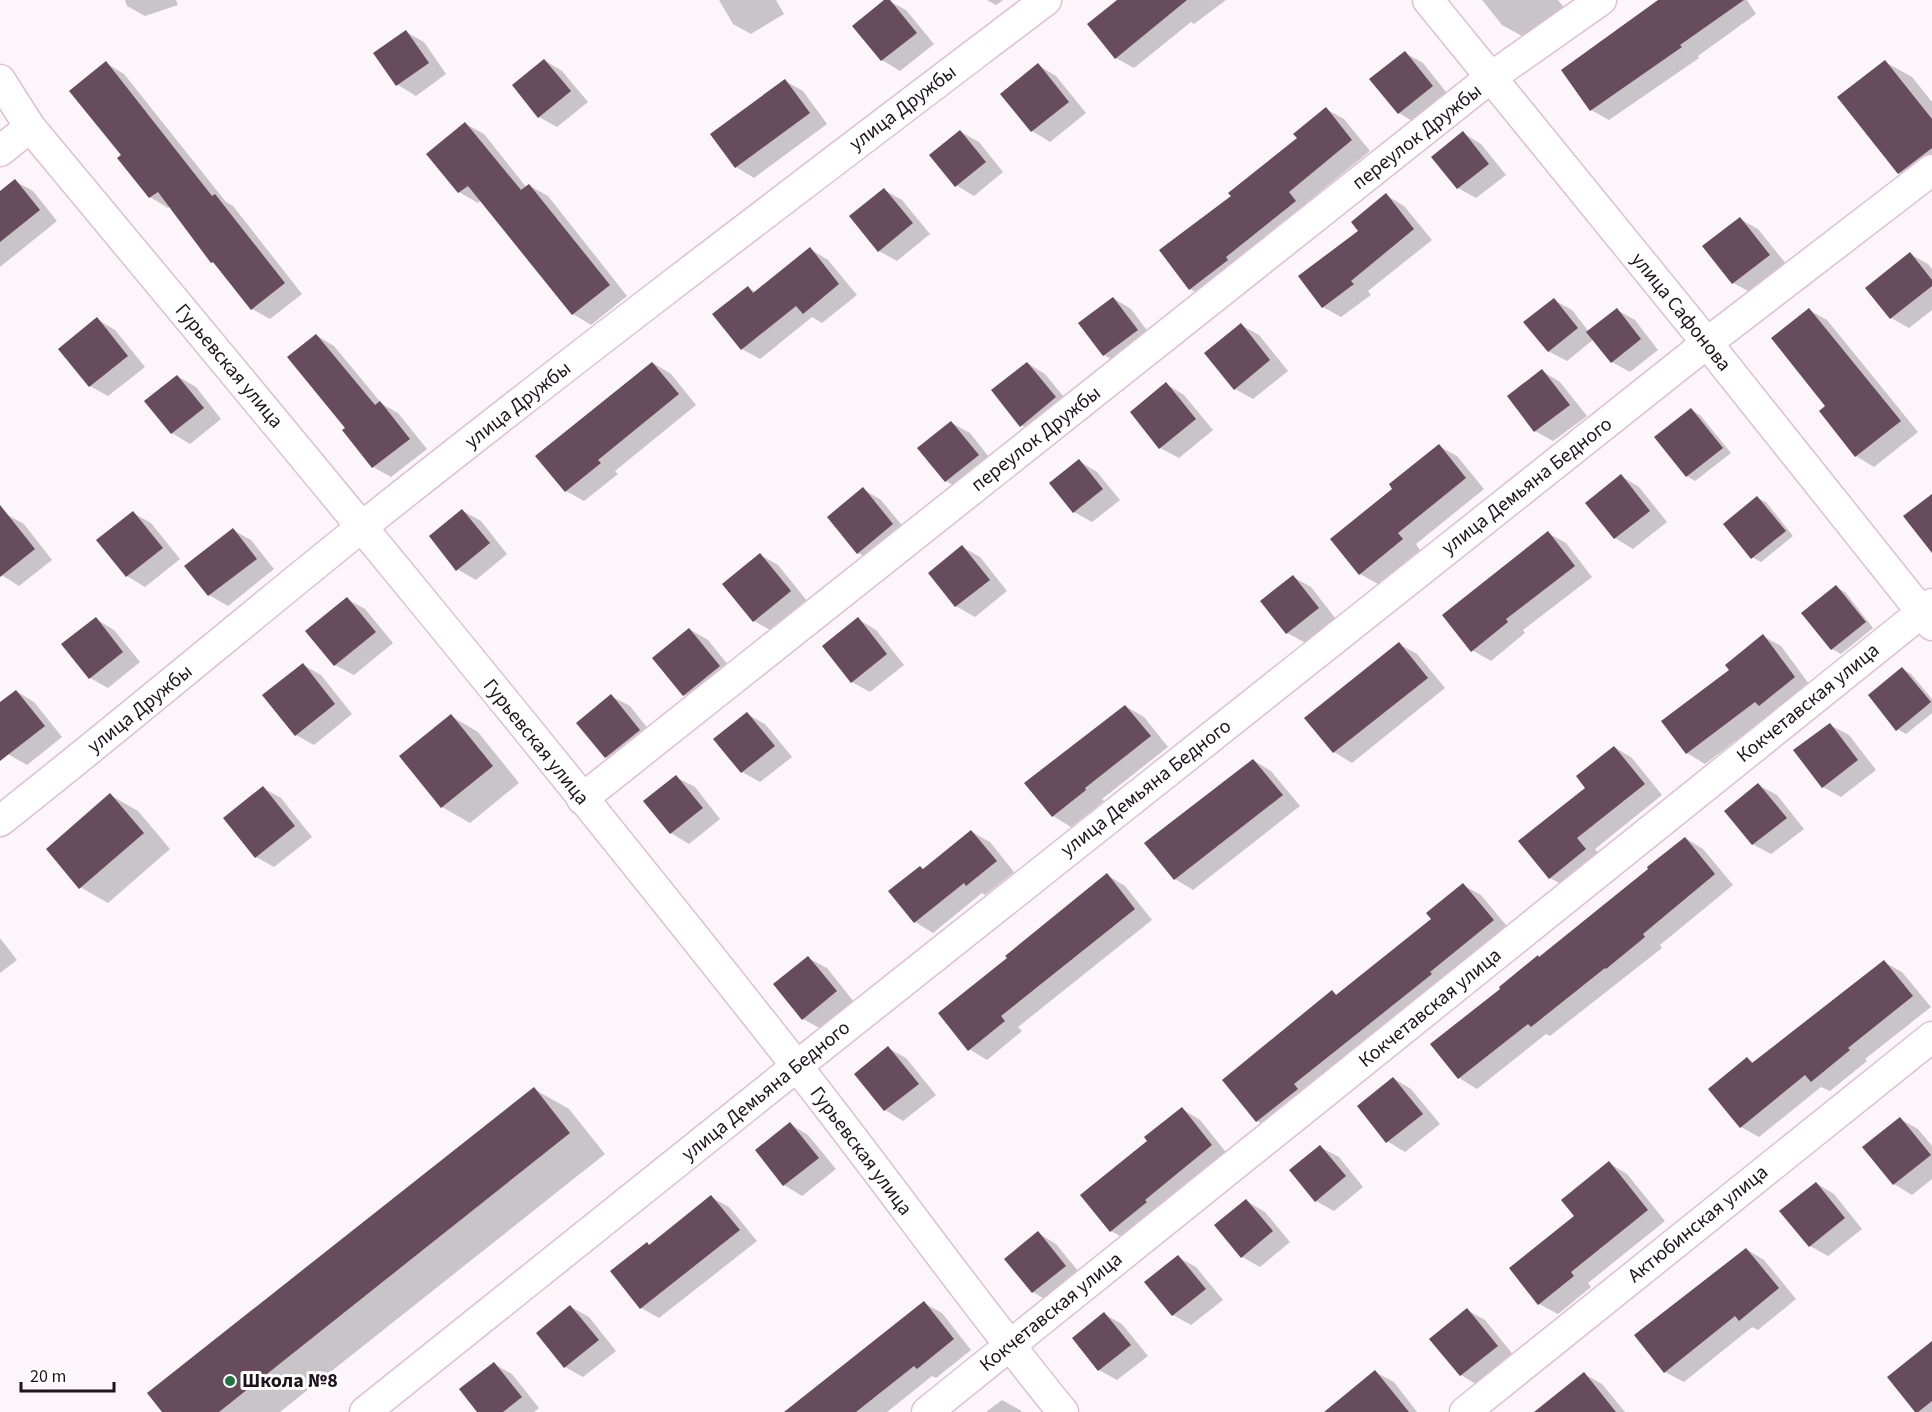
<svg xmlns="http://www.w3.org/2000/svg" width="1932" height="1412" font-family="'Source Sans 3',sans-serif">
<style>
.shadow{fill:#0003}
.building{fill:#664c5d}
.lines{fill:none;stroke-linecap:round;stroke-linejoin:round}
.street-casing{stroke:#dfbfd4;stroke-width:33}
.street{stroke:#fff;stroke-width:30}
.poi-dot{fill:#217242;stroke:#fff;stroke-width:2}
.labels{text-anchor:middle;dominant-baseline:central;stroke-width:6;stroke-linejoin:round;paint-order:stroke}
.street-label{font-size:20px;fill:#1f141c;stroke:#fff}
.poi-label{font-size:20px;font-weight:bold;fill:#1f141c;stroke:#fff;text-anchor:start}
</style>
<rect width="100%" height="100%" fill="#fcf5f9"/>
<g class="shadow">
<polygon points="125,0 176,0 178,5 145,16 127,6"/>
<polygon points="719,0 776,0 784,14 751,34 733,24"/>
<polygon points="887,0 906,10 934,44 900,71 882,60"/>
<polygon points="987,0 1003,0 996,5"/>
<polygon points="1121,0 1226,0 1194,24 1191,22 1134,68 1116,58"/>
<polygon points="1482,0 1558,0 1567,11 1529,40 1502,25"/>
<polygon points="1661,0 1747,0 1756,14 1698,56 1699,58 1609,120 1591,110"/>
<polygon points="406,32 424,42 446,74 416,96 398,85 375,53"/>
<polygon points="1405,53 1423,63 1450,97 1417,124 1399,113"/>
<polygon points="544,60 562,71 588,102 557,127 539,117"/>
<polygon points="1885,62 1912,77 1932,102 1932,184 1926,189 1899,173"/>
<polygon points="106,63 124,74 226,202 233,206 302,294 270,319 252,309 217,265 212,262 170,206 168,208 150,197 119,158 123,155"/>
<polygon points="1038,65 1056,76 1086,113 1050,142 1032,131 1002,94"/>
<polygon points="785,81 803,91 827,124 754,178 736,167 712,134"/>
<polygon points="1326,109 1344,119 1370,151 1306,203 1313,211 1208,299 1190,289 1233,197 1299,138"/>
<polygon points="466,124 484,134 527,188 530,186 548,196 627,296 591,325 573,314 481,200 478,203 459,192 428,154"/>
<polygon points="961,132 979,142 1003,172 974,196 956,185"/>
<polygon points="1463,133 1481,144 1506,175 1476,198 1458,188"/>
<polygon points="15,181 33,191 57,221 0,267 0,192"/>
<polygon points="884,190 902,200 930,234 897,261 879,251"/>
<polygon points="1386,195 1404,206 1432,240 1368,291 1371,295 1341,317 1323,307 1360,231"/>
<polygon points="1740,219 1758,229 1787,265 1752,293 1733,283 1704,247"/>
<polygon points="810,249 828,260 857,295 822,323 812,317 760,359 742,349 748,288 756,292"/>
<polygon points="1910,254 1928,264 1932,269 1932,310 1909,328 1891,318"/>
<polygon points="1113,298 1131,309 1155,341 1122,365 1104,355"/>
<polygon points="1554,300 1572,310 1589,332 1617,310 1635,320 1658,350 1630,372 1612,362 1594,339 1567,361 1548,351"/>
<polygon points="1809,310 1827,320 1918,432 1874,467 1856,456"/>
<polygon points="97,319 115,330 145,367 108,396 90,386"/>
<polygon points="1241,325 1259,335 1288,371 1253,399 1235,389"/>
<polygon points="316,335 334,346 382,404 398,413 427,449 391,477 373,467 344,430 347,429"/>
<polygon points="653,363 671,374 696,405 615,471 618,474 584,501 566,491"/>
<polygon points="1027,363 1045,374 1073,408 1040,436 1021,425"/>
<polygon points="1542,371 1560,382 1587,416 1553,441 1535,431"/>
<polygon points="177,376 196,387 221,419 190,444 172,433"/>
<polygon points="1166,384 1184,395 1213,430 1179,458 1160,448"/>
<polygon points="1691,410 1700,415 1731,453 1695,481 1687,476"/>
<polygon points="952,423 970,433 996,466 964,491 946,481"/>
<polygon points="1439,446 1457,456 1484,489 1416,544 1420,550 1378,584 1360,574"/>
<polygon points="1079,461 1097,472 1120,500 1092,522 1074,512"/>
<polygon points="1621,476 1639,487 1667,522 1633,549 1615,538 1587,504"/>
<polygon points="863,489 881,500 910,535 876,563 858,553"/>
<polygon points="1757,498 1766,502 1793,536 1761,562 1752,557"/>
<polygon points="463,511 481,521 507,554 476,580 457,569"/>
<polygon points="133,513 151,523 180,559 145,587 127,576"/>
<polygon points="6,514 24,524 52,560 19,586 0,574 0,518"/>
<polygon points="233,530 251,540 274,569 228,606 209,595 186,567"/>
<polygon points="1548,533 1566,543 1592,577 1523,630 1525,633 1491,661 1472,650"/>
<polygon points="962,547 980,557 1007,591 975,617 956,606 930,573"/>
<polygon points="760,555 778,565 808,602 772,631 754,621"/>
<polygon points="1293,577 1311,587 1336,619 1306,643 1287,633"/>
<polygon points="1836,587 1845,592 1873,628 1841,654 1832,649 1804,614"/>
<polygon points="347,599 365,609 393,643 354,675 335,665 307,632"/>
<polygon points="96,619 114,630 140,662 108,688 90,678"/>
<polygon points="858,619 876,630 904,665 870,692 852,682"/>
<polygon points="689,629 708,640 737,676 702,705 684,695"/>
<polygon points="1763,636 1781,646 1812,688 1778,715 1773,712 1705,764 1687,753 1663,722 1731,670"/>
<polygon points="1399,644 1417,654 1445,688 1352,763 1334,752"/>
<polygon points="303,665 321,675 352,714 314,745 296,735"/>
<polygon points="1903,669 1911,674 1932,699 1932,713 1906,734 1897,729"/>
<polygon points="16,691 34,702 62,737 27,765 8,754 0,744 0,704"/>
<polygon points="611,696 630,706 657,740 624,767 606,757"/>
<polygon points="1125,706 1144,717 1168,747 1102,799 1104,801 1071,827 1053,816 1027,783"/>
<polygon points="747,714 765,724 792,757 760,782 742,772"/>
<polygon points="451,716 478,732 519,783 470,823 442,807 401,756"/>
<polygon points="1830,725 1849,735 1876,770 1841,797 1823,787"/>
<polygon points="1614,747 1632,758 1662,795 1595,849 1603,859 1568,888 1550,878 1587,788"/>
<polygon points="1253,760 1271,771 1300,806 1193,890 1175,879"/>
<polygon points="676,777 695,787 720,819 689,844 671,833 646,801"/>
<polygon points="1758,785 1777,795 1804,829 1771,854 1752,844"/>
<polygon points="263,788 281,798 312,837 274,867 256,857"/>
<polygon points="110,795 138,811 170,849 108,903 80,887"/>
<polygon points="972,832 990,842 1014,872 985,895 982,893 933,933 915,922 924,870"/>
<polygon points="1685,838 1703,849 1733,885 1660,945 1662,948 1550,1036 1546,1034 1477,1089 1459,1078 1432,1045 1650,869"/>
<polygon points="1107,875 1125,886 1152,920 1018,1027 1022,1031 987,1060 969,1049 1009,958"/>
<polygon points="1463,885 1481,895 1511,931 1275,1131 1257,1121 1332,992 1338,996 1433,919"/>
<polygon points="0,938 17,960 0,973"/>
<polygon points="808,958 827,968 854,1002 821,1029 803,1019"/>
<polygon points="1884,962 1902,972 1931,1007 1865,1059 1867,1061 1830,1091 1821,1087 1759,1137 1741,1127 1747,1059 1755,1063"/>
<polygon points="888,1048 906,1058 936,1095 903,1121 885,1110 856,1074"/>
<polygon points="1393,1078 1411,1089 1440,1124 1405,1152 1387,1141"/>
<polygon points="534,1089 569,1109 605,1154 280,1412 164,1412"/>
<polygon points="1182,1109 1200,1120 1229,1156 1129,1241 1111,1231 1149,1141"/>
<polygon points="1900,1119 1918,1129 1932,1146 1932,1179 1912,1195 1894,1184"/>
<polygon points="790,1124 808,1135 836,1169 802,1196 784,1185 757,1151"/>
<polygon points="1320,1147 1339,1157 1363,1187 1334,1211 1316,1201"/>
<polygon points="1609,1163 1627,1174 1665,1221 1588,1283 1591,1287 1558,1314 1539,1304 1576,1217"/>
<polygon points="1816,1183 1834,1194 1862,1229 1828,1256 1810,1246"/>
<polygon points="711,1197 729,1207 757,1241 659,1318 641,1308 650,1246"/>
<polygon points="1246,1201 1265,1212 1290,1242 1260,1267 1242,1257"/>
<polygon points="1038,1233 1056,1244 1083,1277 1051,1303 1033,1292 1006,1259"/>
<polygon points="1746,1249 1764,1260 1796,1299 1758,1330 1752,1327 1684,1382 1665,1372"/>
<polygon points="1178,1257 1196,1267 1223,1300 1191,1325 1173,1315"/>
<polygon points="924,1303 942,1313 971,1350 936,1378 932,1376 887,1412 786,1412"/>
<polygon points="571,1307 589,1317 616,1351 583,1377 565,1367"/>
<polygon points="1467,1310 1485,1320 1515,1357 1479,1386 1461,1375 1431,1339"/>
<polygon points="1104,1314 1122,1324 1148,1356 1117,1380 1099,1370"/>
<polygon points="1932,1356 1932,1412 1917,1412"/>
<polygon points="494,1364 512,1374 539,1408 534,1412 479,1412"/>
<polygon points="1375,1372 1394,1382 1417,1412 1326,1412"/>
<polygon points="1584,1374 1602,1384 1625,1412 1542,1412"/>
<polygon points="1002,1400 1020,1410 1022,1412 986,1412"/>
</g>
<g class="building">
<polygon points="884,0 890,0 917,33 881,61 852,26"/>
<polygon points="1117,0 1187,0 1115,59 1087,24"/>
<polygon points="1658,0 1744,0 1680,45 1682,47 1590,111 1561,70"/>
<polygon points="406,30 429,63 396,86 373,53"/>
<polygon points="1405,51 1433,86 1398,114 1369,79"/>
<polygon points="544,59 571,91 538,118 512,85"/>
<polygon points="1885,60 1932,119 1932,148 1898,174 1837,97"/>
<polygon points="106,61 212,196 215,194 285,283 251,310 213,262 211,263 158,192 149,198 117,158 121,155 69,91"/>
<polygon points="1038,63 1069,102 1031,132 1000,94"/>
<polygon points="785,79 810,113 735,168 710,134"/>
<polygon points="1326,107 1352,140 1289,192 1296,201 1226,257 1228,260 1189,290 1159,250 1231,196 1228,193 1297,138 1293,134"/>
<polygon points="465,122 521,190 529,184 610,285 572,315 468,186 458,193 426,154"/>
<polygon points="960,130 986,162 955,187 929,155"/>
<polygon points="1463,131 1489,164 1457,189 1431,157"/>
<polygon points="15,179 40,210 0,242 0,191"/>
<polygon points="884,188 913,223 878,252 849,216"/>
<polygon points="1386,193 1414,229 1351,281 1354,284 1322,308 1298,276 1358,231 1351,222"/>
<polygon points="1740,217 1770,255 1732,284 1702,246"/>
<polygon points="810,247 839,284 803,314 796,306 741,350 712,314 748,286 753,293"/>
<polygon points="1910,252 1932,280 1932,286 1890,319 1865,288"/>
<polygon points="1113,297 1138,330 1103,356 1078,323"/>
<polygon points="1554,298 1578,328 1548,352 1523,322"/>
<polygon points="1617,308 1641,339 1611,363 1586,332"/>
<polygon points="1809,308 1901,421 1855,457 1819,411 1825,406 1771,338"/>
<polygon points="97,317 128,356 89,387 58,349"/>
<polygon points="1241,323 1270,360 1234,390 1204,353"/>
<polygon points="316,334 375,405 380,401 410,439 372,468 342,430 345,428 287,357"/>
<polygon points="652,362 679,394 598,460 601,463 565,492 535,456"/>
<polygon points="1027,362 1056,397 1020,427 991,390"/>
<polygon points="1542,369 1570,405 1534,432 1507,396"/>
<polygon points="177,375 204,408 171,434 144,401"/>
<polygon points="1166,382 1196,419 1159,449 1130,412"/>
<polygon points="1691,408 1723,448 1686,477 1654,437"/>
<polygon points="951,421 979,455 945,482 917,448"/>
<polygon points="1439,444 1466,478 1398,533 1403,539 1359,575 1330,539 1392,489 1389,484"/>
<polygon points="1079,459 1103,489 1073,513 1049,483"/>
<polygon points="1621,474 1650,511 1614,539 1585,503"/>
<polygon points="863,487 893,524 857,554 827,517"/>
<polygon points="1932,494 1932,553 1903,516"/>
<polygon points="1757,496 1786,531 1751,559 1723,524"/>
<polygon points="0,505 35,549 0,577"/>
<polygon points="462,509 490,543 456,571 429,536"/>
<polygon points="133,511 163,548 126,577 96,540"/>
<polygon points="233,528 257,559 208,596 184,566"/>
<polygon points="1548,531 1575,566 1506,619 1508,622 1471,652 1442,615"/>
<polygon points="962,545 990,580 955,607 928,573"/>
<polygon points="760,553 791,591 753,622 722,584"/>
<polygon points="1293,575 1319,608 1286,634 1260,601"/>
<polygon points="1836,585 1866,622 1831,650 1801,613"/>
<polygon points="347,597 376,632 334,666 305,631"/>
<polygon points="96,617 123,652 89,679 61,644"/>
<polygon points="858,617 887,654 851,683 822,646"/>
<polygon points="689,628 720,666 683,696 652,658"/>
<polygon points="1763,634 1795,677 1759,706 1755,702 1686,754 1661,721 1729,670 1725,665"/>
<polygon points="1399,642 1428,678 1333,753 1304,718"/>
<polygon points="303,663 335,704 295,736 262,695"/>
<polygon points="1902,667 1931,702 1896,731 1868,695"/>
<polygon points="16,690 45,726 0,761 0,702"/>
<polygon points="611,694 640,730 605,758 576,723"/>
<polygon points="1125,705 1151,736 1085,788 1086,790 1052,817 1024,783"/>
<polygon points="747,712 775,746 741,773 713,739"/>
<polygon points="451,714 493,766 441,808 399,756"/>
<polygon points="1830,723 1858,760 1822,788 1793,750"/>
<polygon points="1614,746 1645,784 1577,838 1586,849 1549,879 1518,841 1585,788 1576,776"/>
<polygon points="1253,759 1283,795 1174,880 1144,843"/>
<polygon points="676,775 703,808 670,834 643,801"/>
<polygon points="1758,783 1787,818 1752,845 1724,811"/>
<polygon points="263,786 295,826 255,858 223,818"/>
<polygon points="110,793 144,833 79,889 46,849"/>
<polygon points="971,830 997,861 966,886 964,883 914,923 888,891 920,866 923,869"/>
<polygon points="1685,837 1715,874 1643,934 1645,937 1606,969 1605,968 1531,1027 1528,1024 1458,1079 1430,1044 1500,989 1499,987 1538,955 1539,957 1648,869 1647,867"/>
<polygon points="1107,873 1135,909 1001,1016 1005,1021 968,1051 938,1013 1007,958 1005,956"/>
<polygon points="1463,883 1494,920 1430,972 1432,974 1294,1084 1298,1089 1256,1122 1222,1080 1332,990 1336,995 1431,919 1426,913"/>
<polygon points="808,956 837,991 802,1020 773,984"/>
<polygon points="1884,960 1913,996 1848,1048 1850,1050 1811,1082 1805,1075 1740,1128 1708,1089 1747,1057 1752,1063"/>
<polygon points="888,1046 919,1084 884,1111 854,1074"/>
<polygon points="1393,1077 1423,1114 1386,1143 1357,1106"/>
<polygon points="534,1087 570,1133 219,1412 162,1412 147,1393"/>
<polygon points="1182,1107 1212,1145 1145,1200 1147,1202 1110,1232 1080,1195 1147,1141 1144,1137"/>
<polygon points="1900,1117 1931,1155 1893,1185 1862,1147"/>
<polygon points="790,1122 819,1158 783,1186 755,1150"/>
<polygon points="1320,1145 1346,1176 1315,1202 1289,1170"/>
<polygon points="1609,1161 1648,1210 1571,1272 1574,1276 1538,1305 1509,1268 1574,1216 1561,1200"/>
<polygon points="1816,1182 1845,1218 1809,1247 1779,1211"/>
<polygon points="711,1195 740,1230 640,1309 610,1271 647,1242 649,1245"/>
<polygon points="1246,1199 1273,1231 1241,1258 1214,1225"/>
<polygon points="1038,1231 1066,1266 1032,1293 1004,1259"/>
<polygon points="1746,1248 1779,1288 1739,1321 1735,1316 1664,1373 1634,1335"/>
<polygon points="1178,1255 1206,1289 1172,1316 1144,1282"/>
<polygon points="924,1301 954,1339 917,1369 914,1366 856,1412 784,1412"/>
<polygon points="570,1305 599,1340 564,1368 536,1333"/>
<polygon points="1467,1308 1498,1346 1460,1376 1429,1339"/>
<polygon points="1104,1312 1131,1345 1098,1371 1072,1338"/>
<polygon points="1932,1341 1932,1401 1918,1412 1915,1412 1887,1377"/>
<polygon points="494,1362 522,1397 503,1412 477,1412 459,1389"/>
<polygon points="1375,1370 1409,1412 1324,1412"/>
<polygon points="1584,1372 1616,1412 1534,1412"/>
</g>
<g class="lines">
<g class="street-casing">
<g id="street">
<polyline points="1428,0 1707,343 1932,625"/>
<path d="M0 80 30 127C288 437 546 747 795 1064 886 1179 970 1299 1063 1412"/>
<polyline points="0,151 30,127"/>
<polyline points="582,799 1490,78 1601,0"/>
<path d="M0 821C122 725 241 624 363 526 588 347 817 174 1046 0"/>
<polyline points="365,1412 797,1066 1707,343 1932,170"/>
<polyline points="927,1412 1932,604"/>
<polyline points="1465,1412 1932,1037"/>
</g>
</g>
<use href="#street" class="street"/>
</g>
<circle class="poi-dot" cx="230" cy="1381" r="6"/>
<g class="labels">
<g class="street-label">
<text transform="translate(903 108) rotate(-37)">улица Дружбы</text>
<text transform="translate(1417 137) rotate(-38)">переулок Дружбы</text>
<text transform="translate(1681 312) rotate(51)">улица Сафонова</text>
<text transform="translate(229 366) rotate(50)">Гурьевская улица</text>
<text transform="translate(518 405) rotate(-38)">улица Дружбы</text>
<text transform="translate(1036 439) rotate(-38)">переулок Дружбы</text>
<text transform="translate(1527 486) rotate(-38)">улица Демьяна Бедного</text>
<text transform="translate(1808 703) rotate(-39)">Кокчетавская улица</text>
<text transform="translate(140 709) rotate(-39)">улица Дружбы</text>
<text transform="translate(536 742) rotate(51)">Гурьевская улица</text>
<text transform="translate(1146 788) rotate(-38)">улица Демьяна Бедного</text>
<text transform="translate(1430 1008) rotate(-39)">Кокчетавская улица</text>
<text transform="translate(766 1091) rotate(-39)">улица Демьяна Бедного</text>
<text transform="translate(861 1151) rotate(53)">Гурьевская улица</text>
<text transform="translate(1698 1224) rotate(-39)">Актюбинская улица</text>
<text transform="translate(1051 1312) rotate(-39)">Кокчетавская улица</text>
</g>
<g class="poi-label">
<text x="242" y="1381">Школа №8</text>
</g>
</g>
<path d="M21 1382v9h93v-9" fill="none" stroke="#1f141c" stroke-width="3"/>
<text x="30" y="1382" font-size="18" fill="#1f141c" stroke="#ffffff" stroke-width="4.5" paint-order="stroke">20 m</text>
</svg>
